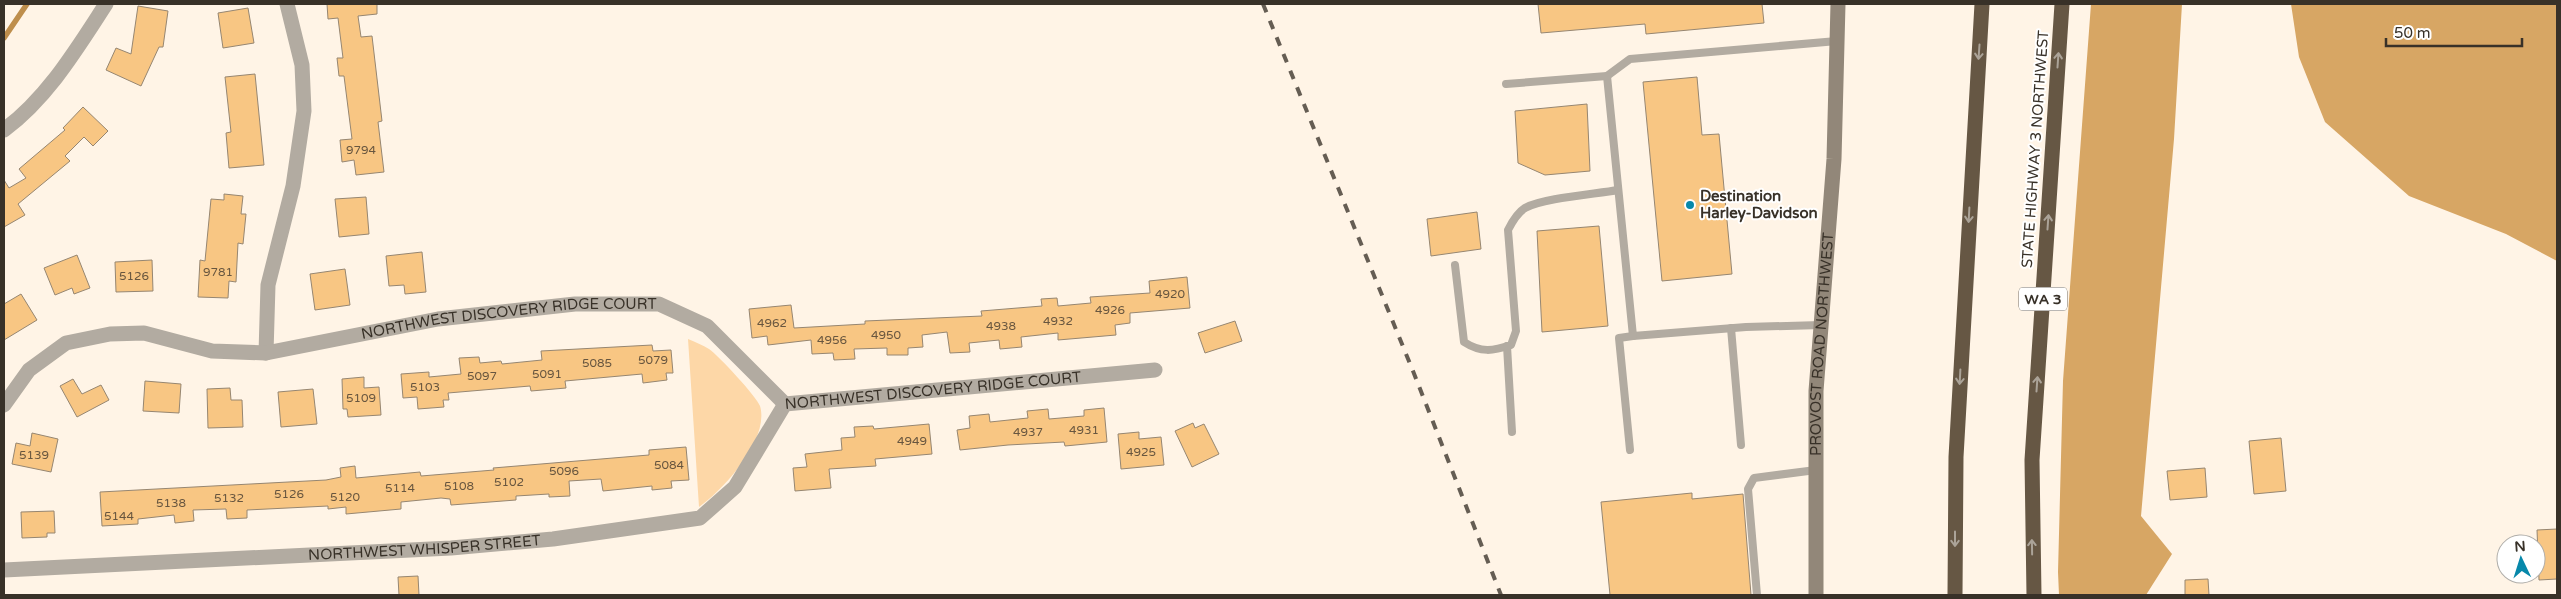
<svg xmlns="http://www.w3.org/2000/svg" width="2561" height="599" font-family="'Varela Round',sans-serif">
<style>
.green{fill:#fdd7a7}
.forest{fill:#d7a664}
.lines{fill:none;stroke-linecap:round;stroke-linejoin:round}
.stream{stroke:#be8e4c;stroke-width:5.5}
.building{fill:#f8c683;stroke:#968671}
.lane{stroke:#b2aba1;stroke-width:8}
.street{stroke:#b2aba1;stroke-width:15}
.secondary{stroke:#928779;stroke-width:15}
.highway{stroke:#665744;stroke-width:15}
.rail{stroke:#655d53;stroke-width:4;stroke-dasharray:9 9;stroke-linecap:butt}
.oneway{stroke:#aba398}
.poi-dot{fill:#0788aa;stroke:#fff;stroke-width:2}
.labels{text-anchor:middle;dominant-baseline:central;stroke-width:4;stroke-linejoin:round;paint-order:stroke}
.number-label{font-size:12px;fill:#68563f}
.shield{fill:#fff;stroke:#746f68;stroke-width:1}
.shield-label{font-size:14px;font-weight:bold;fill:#383128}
.street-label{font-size:15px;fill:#383128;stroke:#fff}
.poi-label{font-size:15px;font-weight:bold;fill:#383128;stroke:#fff;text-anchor:start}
</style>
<rect width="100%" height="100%" fill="#fff4e6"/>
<path class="green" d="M688 339C695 342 703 345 709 349 718 355 757 397 760 406 770 439 723 490 699 507Z"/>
<g class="forest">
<polygon points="2091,4 2182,4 2174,139 2141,516 2172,554 2146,595 2059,595 2058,572 2063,381"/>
<polygon points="2291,4 2557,4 2557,261 2506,234 2409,196 2325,122 2299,57"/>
</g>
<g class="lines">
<polyline class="stream" points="4,38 27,4"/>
</g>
<g class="building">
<polygon points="327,4 377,4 377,14 358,16 361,37 372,36 382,121 378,122 384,172 356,175 354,160 342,162 340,140 352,139 344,76 339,76 337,58 343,58 338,18 328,19"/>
<polygon points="1538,4 1762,4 1764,23 1646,34 1645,24 1541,33"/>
<polygon points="138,6 168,11 163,47 159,47 141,86 106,70 116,48 131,54"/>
<polygon points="248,8 254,43 223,48 218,13"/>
<polygon points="255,74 264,165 229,168 226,133 231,132 225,77"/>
<polygon points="1697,77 1702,135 1719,134 1732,274 1662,281 1643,82"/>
<polygon points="1587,104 1590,171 1545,175 1518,163 1515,111"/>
<polygon points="83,107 108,131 93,146 84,137 65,156 70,161 18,204 25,215 4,227 4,180 9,188 26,178 19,169 65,130 63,128"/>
<polygon points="224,194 243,196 241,214 246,214 243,244 238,243 236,282 229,281 228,298 198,297 200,260 205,261 211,199 224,200"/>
<polygon points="366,197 369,234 339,237 335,199"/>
<polygon points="1477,212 1481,249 1431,256 1427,219"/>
<polygon points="1599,226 1608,326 1542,332 1537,231"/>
<polygon points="422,252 426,292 405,294 404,285 389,286 386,256"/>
<polygon points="77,255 90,288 74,294 72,288 55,295 44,268"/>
<polygon points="152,260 153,291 116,292 115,262"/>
<polygon points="345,269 350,305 315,310 310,274"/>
<polygon points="1187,277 1190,308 1130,313 1130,323 1115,325 1116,335 1058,340 1058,333 1021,337 1022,347 1000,349 999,340 969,343 970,352 950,353 947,332 922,335 923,347 908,348 908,355 887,355 887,348 854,349 855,359 834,360 833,353 812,354 811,340 768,345 767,336 752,338 749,309 791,305 794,328 865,324 865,321 982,316 981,311 1042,306 1041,299 1057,298 1058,306 1091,303 1090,297 1150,293 1149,281"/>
<polygon points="21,294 37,320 4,340 4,304"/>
<polygon points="1235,321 1242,341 1205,353 1198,333"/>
<polygon points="652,345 653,351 671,350 673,373 666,373 667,380 643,383 642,374 565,381 566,388 531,391 530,386 448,393 449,400 443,400 444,407 418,409 417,397 403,398 401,374 429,372 429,377 461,374 459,358 479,357 480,363 501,361 502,364 542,360 541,351"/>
<polygon points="364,377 364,388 379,387 381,415 348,417 347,409 343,409 342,379"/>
<polygon points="73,379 82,394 101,385 109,400 77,417 60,386"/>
<polygon points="145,381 181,384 179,413 143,411"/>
<polygon points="230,388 231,400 242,400 243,427 208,428 207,389"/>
<polygon points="313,389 317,424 281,427 278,392"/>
<polygon points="1104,408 1107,442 1065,446 1064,442 1008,445 960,450 957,430 970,428 969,416 989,414 990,422 1028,418 1027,411 1048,409 1049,419 1084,416 1084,410"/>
<polygon points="1193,423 1195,428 1204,424 1219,454 1192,467 1175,431"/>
<polygon points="929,424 932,454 875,459 876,466 829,469 831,488 795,491 793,468 807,467 805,454 842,450 841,438 855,437 854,427 873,426 874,429"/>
<polygon points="1139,432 1139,439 1161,437 1164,465 1121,469 1118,434"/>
<polygon points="32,433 58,439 51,472 12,464 16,443 30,446"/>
<polygon points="2281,438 2286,491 2254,494 2249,441"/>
<polygon points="686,447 689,480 671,481 672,488 652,490 652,486 603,491 601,479 569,481 570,496 549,497 549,494 516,496 516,500 451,505 450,499 441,498 401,502 401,509 346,514 346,507 328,509 328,506 247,510 247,518 227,519 226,509 193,510 194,521 175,523 174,515 138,519 138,524 102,526 100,492 326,480 341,477 340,468 355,466 356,478 420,472 421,476 494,470 493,468 649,455 649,450"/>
<polygon points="2205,468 2207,497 2170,500 2167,471"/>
<polygon points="1692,493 1692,499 1743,494 1751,595 1610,595 1601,502"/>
<polygon points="54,511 55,533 47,533 47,537 22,538 21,512"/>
<polygon points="2557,529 2557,579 2539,580 2537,530"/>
<polygon points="418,576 419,595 399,595 398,577"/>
<polygon points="2208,579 2209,595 2185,595 2185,580"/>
</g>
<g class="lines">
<g class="lane">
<polyline points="1607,76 1633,336 1746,327 1821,325"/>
<polyline points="1506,84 1607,76 1630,59 1837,41"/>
<path d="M1455 265 1464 342C1481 353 1493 351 1511 345L1516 331 1508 230C1512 222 1517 213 1525 208 1542 198 1596 194 1618 190"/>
<polyline points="1731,328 1741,445"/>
<polyline points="1507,346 1512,432"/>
<polyline points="1630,450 1619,338 1633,336"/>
<polyline points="1757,595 1748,489 1754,478 1816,470"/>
</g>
<g class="street">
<path d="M4 130C48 97 76 50 106 4"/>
<polyline points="266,353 268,285 293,186 304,111 302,65 287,4"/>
<path id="s1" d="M4 405 29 370 66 343 110 334 144 333 212 351 266 353 438 319 575 304H659L707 326 785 404 1155 370"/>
<path id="s2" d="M4 570 451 548 553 539 700 518 735 487 785 404"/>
</g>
<path class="secondary" id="s3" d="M1816 595V391L1834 159 1838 4"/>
<g class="highway">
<polyline points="1955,595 1956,457 1982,4"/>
<polyline points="2034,595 2032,460 2062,4"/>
</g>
<polyline class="rail" points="1263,4 1413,371 1501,595"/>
</g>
<defs><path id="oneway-shaft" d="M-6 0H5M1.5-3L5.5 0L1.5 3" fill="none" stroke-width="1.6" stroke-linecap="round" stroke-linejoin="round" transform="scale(1.25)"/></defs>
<g class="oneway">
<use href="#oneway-shaft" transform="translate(1979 52) rotate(94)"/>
<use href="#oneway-shaft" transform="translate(2058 60) rotate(-86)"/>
<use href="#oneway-shaft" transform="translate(1969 215) rotate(93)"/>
<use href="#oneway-shaft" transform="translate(2048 222) rotate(-86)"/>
<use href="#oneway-shaft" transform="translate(1960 377) rotate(93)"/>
<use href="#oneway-shaft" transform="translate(2037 384) rotate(-86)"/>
<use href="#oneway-shaft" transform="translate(1955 539) rotate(90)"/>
<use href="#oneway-shaft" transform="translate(2032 547) rotate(-91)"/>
</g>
<circle class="poi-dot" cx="1690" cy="205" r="5"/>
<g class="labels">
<g class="number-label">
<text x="361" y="150">9794</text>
<text x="218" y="272">9781</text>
<text x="134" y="276">5126</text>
<text x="1170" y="294">4920</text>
<text x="1110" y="310">4926</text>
<text x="1058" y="321">4932</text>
<text x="772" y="323">4962</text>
<text x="1001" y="326">4938</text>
<text x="886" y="335">4950</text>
<text x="832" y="340">4956</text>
<text x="653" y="360">5079</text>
<text x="597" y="363">5085</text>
<text x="547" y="374">5091</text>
<text x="482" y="376">5097</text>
<text x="425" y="387">5103</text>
<text x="361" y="398">5109</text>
<text x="1084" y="430">4931</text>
<text x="1028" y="432">4937</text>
<text x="912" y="441">4949</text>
<text x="1141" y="452">4925</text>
<text x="34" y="455">5139</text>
<text x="669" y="465">5084</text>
<text x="564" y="471">5096</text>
<text x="509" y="482">5102</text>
<text x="459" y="486">5108</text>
<text x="400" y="488">5114</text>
<text x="289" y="494">5126</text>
<text x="345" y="497">5120</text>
<text x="229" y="498">5132</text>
<text x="171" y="503">5138</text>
<text x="119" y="516">5144</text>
</g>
<rect class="shield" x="2019" y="287.5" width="48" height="23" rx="4"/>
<g class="shield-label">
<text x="2043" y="299">WA 3</text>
</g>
<g class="street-label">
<text transform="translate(2035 149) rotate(-86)">STATE HIGHWAY 3 NORTHWEST</text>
<text stroke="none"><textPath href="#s1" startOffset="538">NORTHWEST DISCOVERY RIDGE COURT</textPath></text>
<text stroke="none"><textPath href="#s3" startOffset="251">PROVOST ROAD NORTHWEST</textPath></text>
<text stroke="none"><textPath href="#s1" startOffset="1001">NORTHWEST DISCOVERY RIDGE COURT</textPath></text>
<text stroke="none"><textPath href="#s2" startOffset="421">NORTHWEST WHISPER STREET</textPath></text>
</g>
<g class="poi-label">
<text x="1700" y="196">Destination<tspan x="1700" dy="17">Harley-Davidson</tspan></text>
</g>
</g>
<rect width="2561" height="599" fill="none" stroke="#383128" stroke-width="10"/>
<g transform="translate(2521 559) rotate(356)"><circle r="24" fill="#ffffff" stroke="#afada9"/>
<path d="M0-4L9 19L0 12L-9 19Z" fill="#0788aa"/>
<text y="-8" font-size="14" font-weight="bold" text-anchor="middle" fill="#383128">N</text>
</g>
<path d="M2386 38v8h136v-8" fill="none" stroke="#383128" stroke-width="2.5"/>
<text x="2394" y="38" font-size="15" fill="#383128" stroke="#ffffff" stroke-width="4" paint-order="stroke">50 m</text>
</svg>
